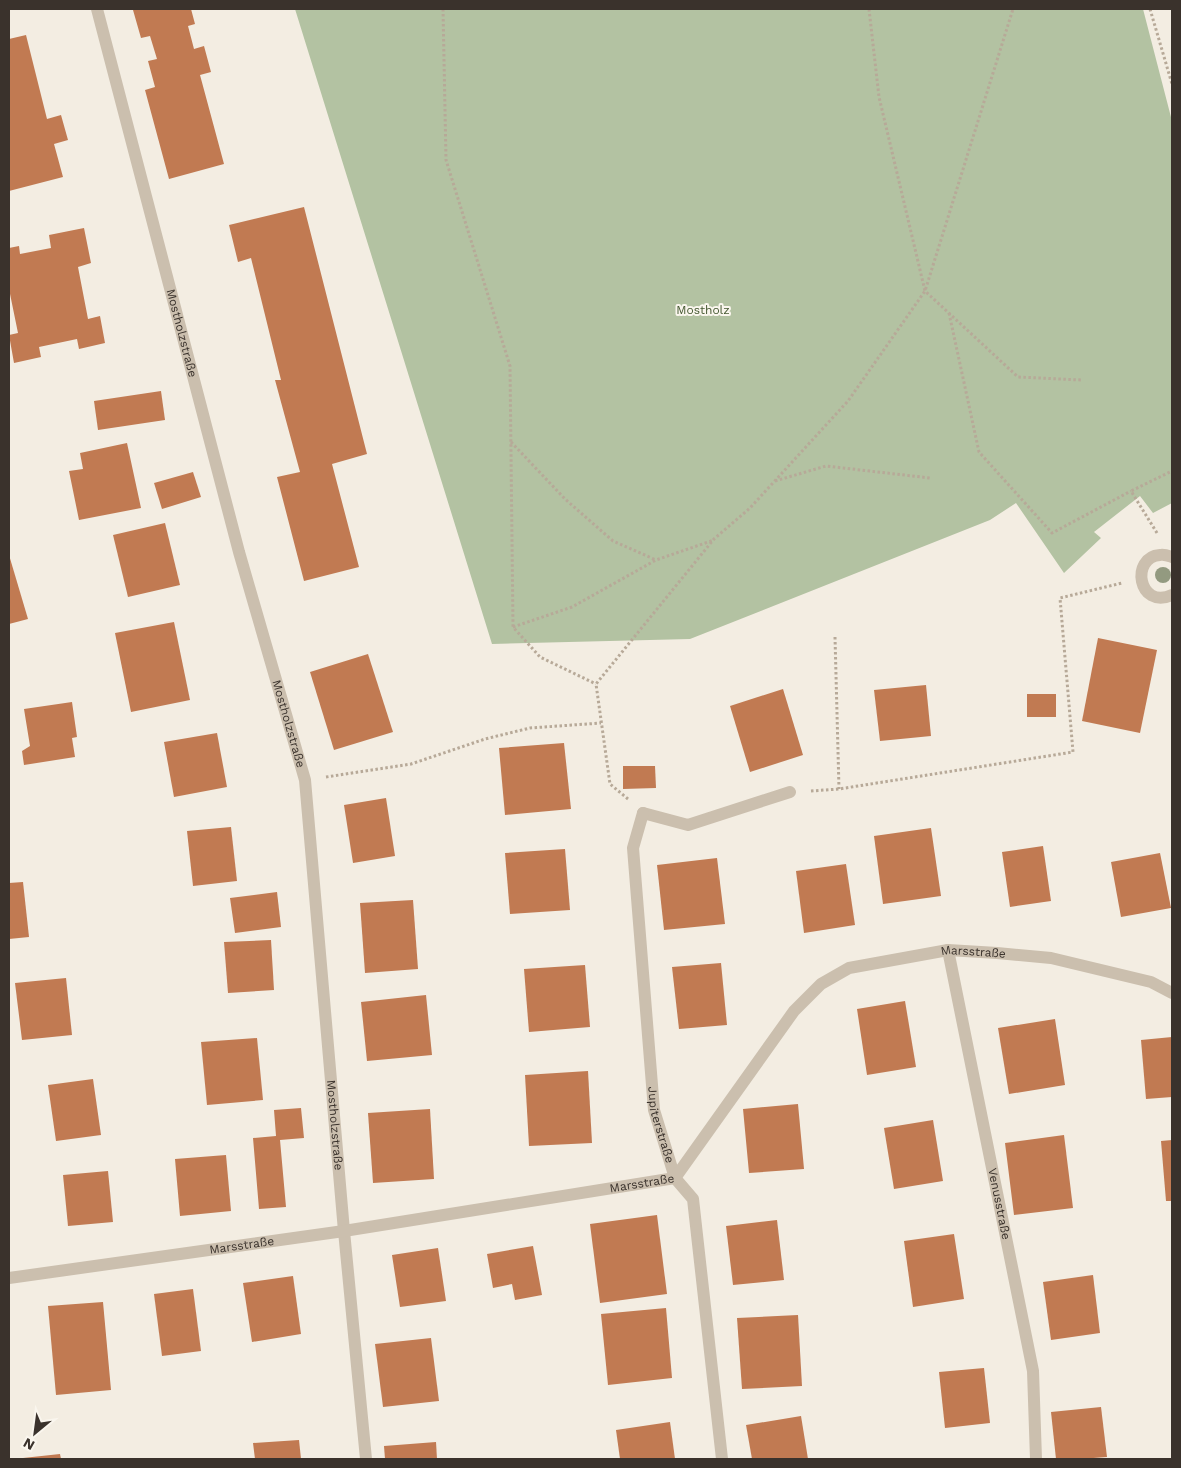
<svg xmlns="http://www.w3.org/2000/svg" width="1181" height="1468" font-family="'Work Sans',sans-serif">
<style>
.green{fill:#b3c2a2}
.building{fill:#c17a52}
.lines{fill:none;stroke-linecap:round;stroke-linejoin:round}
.path{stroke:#b7a998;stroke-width:3;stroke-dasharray:2.5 2.5;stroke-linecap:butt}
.lane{stroke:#cbbfae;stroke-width:12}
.street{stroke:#cbbfae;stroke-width:12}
.tree{fill:#939a80}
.labels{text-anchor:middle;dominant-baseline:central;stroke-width:4;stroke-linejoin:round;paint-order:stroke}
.park-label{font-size:12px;fill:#445730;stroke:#faf6ee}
.street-label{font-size:12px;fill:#3a322c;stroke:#faf6ee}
</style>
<rect width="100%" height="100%" fill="#f3ede2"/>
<polygon class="green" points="295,9 1143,9 1172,121 1172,503 1153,513 1140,496 1094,532 1101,538 1064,573 1016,503 990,520 690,639 492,644"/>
<g class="building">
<polygon points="137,9 191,9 195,24 188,26 194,49 204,46 211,72 200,75 224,164 169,179 145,90 155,87 148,61 157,59 150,36 141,38 133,10"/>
<polygon points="26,35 47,119 61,115 68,140 54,144 63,177 9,191 9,39"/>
<polygon points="304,207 367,454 332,464 359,567 304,581 277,477 300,472 275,380 281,380 251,258 238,262 229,225"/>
<polygon points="84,228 91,263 78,267 88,319 100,316 105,343 79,349 77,339 39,347 41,357 14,363 9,335 18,333 9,289 9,248 19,246 20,254 51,248 49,235"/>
<polygon points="161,391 165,420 98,430 94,401"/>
<polygon points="127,443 141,508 79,520 69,471 83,469 80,453"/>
<polygon points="193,472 201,497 162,509 154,483"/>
<polygon points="165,523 180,585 128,597 113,535"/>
<polygon points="9,555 28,619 9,624"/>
<polygon points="174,622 190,700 131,712 115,633"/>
<polygon points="1098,638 1157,650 1140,733 1082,721"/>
<polygon points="368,654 393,732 334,750 310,672"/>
<polygon points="926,685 931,736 880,741 874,690"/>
<polygon points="783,689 803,755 750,772 730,706"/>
<rect x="1027" y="694" width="29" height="23"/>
<polygon points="72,702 77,737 72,738 75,757 24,765 22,751 30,746 24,709"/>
<polygon points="217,733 227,787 174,797 164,742"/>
<polygon points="564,743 571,809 505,815 499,748"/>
<polygon points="623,766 655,766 656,788 623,789"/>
<polygon points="386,798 395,856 353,863 344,805"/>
<polygon points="231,827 237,881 193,886 187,831"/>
<polygon points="931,828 941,896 883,904 874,836"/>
<polygon points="1043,846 1051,901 1010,907 1002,852"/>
<polygon points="565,849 570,910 510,914 505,853"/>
<polygon points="1160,853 1171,908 1121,917 1111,862"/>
<polygon points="717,858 725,924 664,930 657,865"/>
<polygon points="846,864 855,925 804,933 796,871"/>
<polygon points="23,882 29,937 9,939 9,883"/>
<polygon points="277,892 281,927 235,933 230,898"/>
<polygon points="413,900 418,969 365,973 360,903"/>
<polygon points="271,940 274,990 228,993 224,942"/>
<polygon points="721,963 727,1025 679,1029 672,967"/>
<polygon points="585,965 590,1027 529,1032 524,969"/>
<polygon points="66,978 72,1035 22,1040 15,983"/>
<polygon points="426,995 432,1055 367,1061 361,1002"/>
<polygon points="905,1001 916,1067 867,1075 857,1009"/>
<polygon points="1055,1019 1065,1085 1009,1094 998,1028"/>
<polygon points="1172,1037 1172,1097 1146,1099 1141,1040"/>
<polygon points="257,1038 263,1100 207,1105 201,1042"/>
<polygon points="588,1071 592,1143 529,1146 525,1075"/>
<polygon points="93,1079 101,1135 56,1141 48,1085"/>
<polygon points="798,1104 804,1169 749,1173 743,1109"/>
<polygon points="301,1108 304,1138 280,1140 286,1207 259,1209 253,1138 276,1136 274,1110"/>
<polygon points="430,1109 434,1179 373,1183 368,1113"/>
<polygon points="933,1120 943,1181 894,1189 884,1128"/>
<polygon points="1064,1135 1073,1208 1014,1215 1005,1143"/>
<polygon points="1172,1140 1172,1201 1166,1201 1161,1141"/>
<polygon points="226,1155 231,1211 180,1216 175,1159"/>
<polygon points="108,1171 113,1222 68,1226 63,1175"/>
<polygon points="657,1215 667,1294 600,1303 590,1224"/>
<polygon points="777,1220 784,1280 733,1285 726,1226"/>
<polygon points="954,1234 964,1299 913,1307 904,1241"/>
<polygon points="533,1246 542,1295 515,1300 512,1284 493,1288 487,1254"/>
<polygon points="438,1248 446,1301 400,1307 392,1255"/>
<polygon points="1093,1275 1100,1333 1051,1340 1043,1282"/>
<polygon points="293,1276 301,1334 252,1342 243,1283"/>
<polygon points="193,1289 201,1351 162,1356 154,1294"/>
<polygon points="103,1302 111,1390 56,1395 48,1306"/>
<polygon points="666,1308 672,1378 608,1385 601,1314"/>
<polygon points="798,1315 802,1386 742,1389 737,1318"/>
<polygon points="431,1338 439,1401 383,1407 375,1344"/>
<polygon points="984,1368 990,1423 945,1428 939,1372"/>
<polygon points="1101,1407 1107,1457 1080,1459 1056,1459 1051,1412"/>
<polygon points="801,1416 808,1459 752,1459 746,1425"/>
<polygon points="670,1422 675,1459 620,1459 616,1430"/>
<polygon points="299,1440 301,1459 255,1459 253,1443"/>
<polygon points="436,1442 437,1459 385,1459 384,1446"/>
<polygon points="60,1454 61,1459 23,1459 23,1458"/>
</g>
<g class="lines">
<g class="path">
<polyline points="443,9 446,160 510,366 513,627 540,657 596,684"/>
<polyline points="869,9 879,97 925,291 1018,377 1081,380"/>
<polyline points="1150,9 1172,84"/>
<polyline points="949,313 979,452 1052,533 1131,491"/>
<polyline points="511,442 565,499 613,541 656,560"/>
<polyline points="775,481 826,466 930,478"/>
<polyline points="1157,533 1131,491 1172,471"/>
<polyline points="513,627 572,607 656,560 714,540"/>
<polyline points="835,637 839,789"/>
<polyline points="326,777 411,764 485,739 530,728 601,723"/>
<polyline points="811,791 839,789 1073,752 1060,598 1122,583"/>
<polyline points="628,799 610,784 596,684 714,539 750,508 848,401 925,291 1013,9"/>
</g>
<polyline class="lane" points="643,813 688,825 790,792"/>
<g class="street">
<path id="s1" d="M97 9 239 552 305 780 344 1231 366 1459"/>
<path d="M1172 557C1169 556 1164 554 1160 555 1130 557 1138 610 1172 595"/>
<path id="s2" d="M643 813 633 848 654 1110 675 1178 693 1199 722 1459"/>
<path id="s3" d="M948 950 1033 1371 1036 1459"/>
<path id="s4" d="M9 1278 344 1231 675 1178 794 1011 821 984 849 968 948 950 997 953 1051 958 1151 982 1172 993"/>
</g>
</g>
<circle class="tree" cx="1163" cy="575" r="8"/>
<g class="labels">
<g class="park-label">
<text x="703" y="310">Mostholz</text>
</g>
<g class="street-label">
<text stroke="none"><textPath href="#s1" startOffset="335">Mostholzstraße</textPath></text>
<text stroke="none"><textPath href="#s1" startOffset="740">Mostholzstraße</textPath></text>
<text stroke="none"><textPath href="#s4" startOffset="1075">Marsstraße</textPath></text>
<text stroke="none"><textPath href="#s2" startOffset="315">Jupiterstraße</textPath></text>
<text stroke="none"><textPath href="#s1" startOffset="1145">Mostholzstraße</textPath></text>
<text stroke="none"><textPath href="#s4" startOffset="640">Marsstraße</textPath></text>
<text stroke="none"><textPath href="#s3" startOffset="259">Venusstraße</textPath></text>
<text stroke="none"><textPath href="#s4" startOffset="235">Marsstraße</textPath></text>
</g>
</g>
<rect width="1181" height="1468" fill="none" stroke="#3a322c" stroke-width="20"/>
<g transform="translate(35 1433) rotate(209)" stroke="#faf6ee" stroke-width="4" paint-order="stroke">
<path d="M0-4L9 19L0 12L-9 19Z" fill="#3a322c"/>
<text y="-8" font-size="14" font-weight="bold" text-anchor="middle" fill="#3a322c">N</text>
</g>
</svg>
